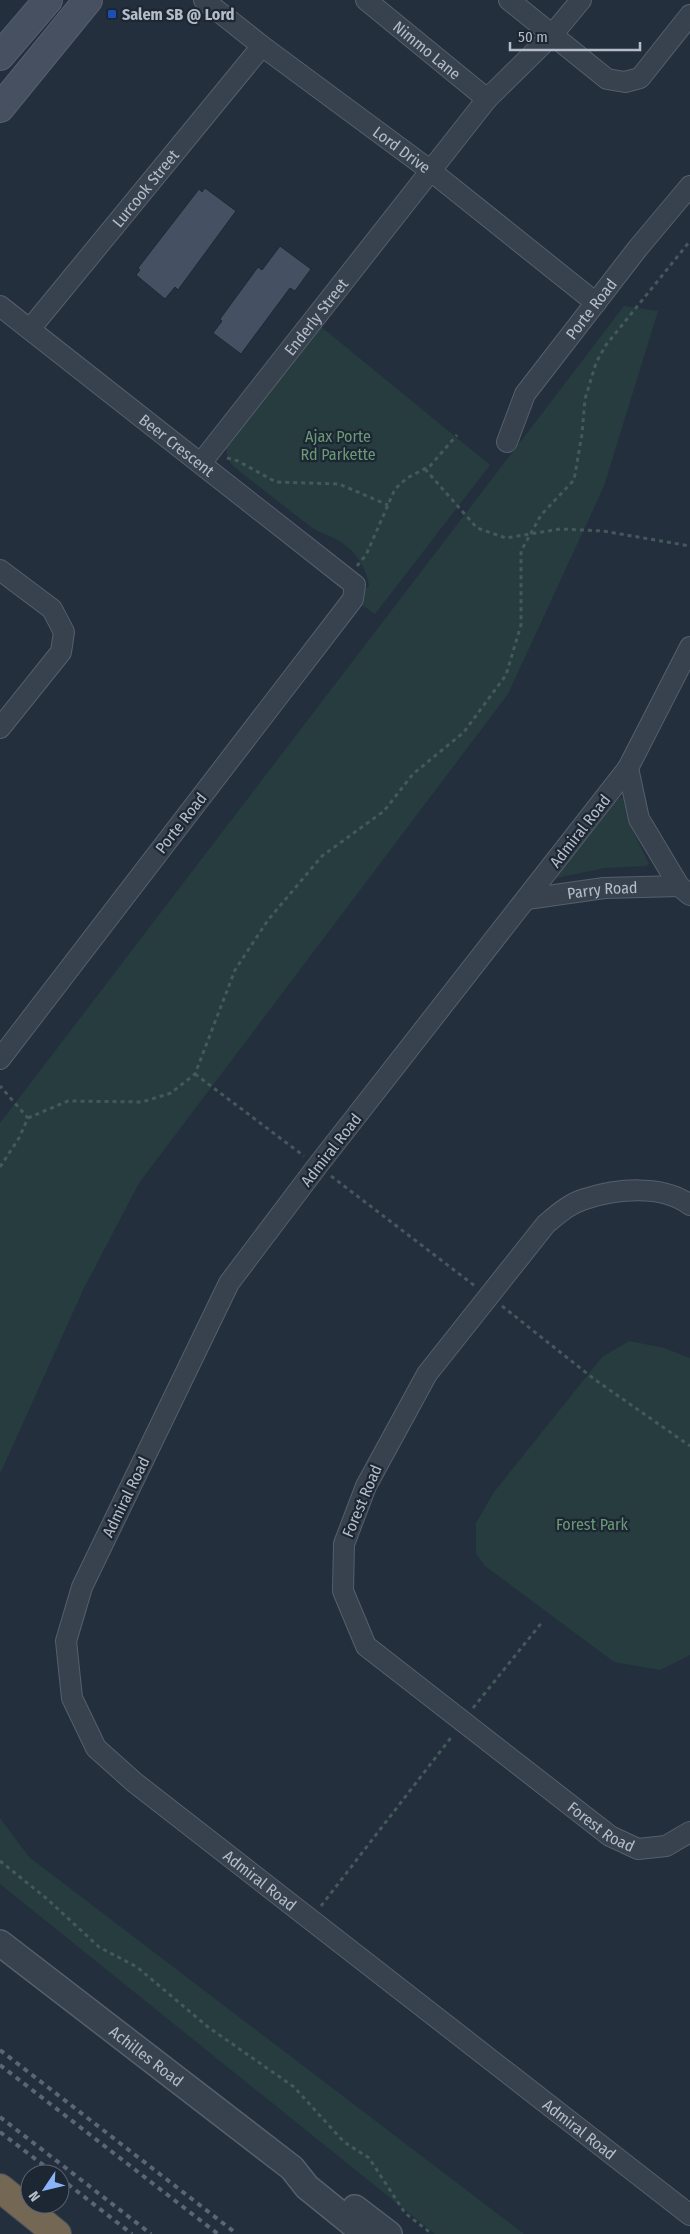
<svg xmlns="http://www.w3.org/2000/svg" width="690" height="2234" font-family="'Fira Sans Condensed',sans-serif">
<style>
.green{fill:#263c3f}
.building{fill:#455162;stroke:#1f2835}
.lines{fill:none;stroke-linecap:round;stroke-linejoin:round}
.minor-casing{stroke:#565f6c;stroke-width:22}
.tertiary-casing{stroke:#565f6c;stroke-width:28}
.secondary-casing{stroke:#565f6c;stroke-width:30}
.motorway-casing{stroke:#434c59;stroke-width:30}
.path{stroke:#44595c;stroke-width:3;stroke-dasharray:4 4;stroke-linecap:butt}
.minor{stroke:#38414e;stroke-width:20}
.tertiary{stroke:#38414e;stroke-width:25}
.secondary{stroke:#465061;stroke-width:28}
.motorway{stroke:#746855;stroke-width:28}
.rail{stroke:#5a6575;stroke-width:4;stroke-dasharray:5 5;stroke-linecap:butt}
.transit-dot{fill:#1a4fb4;stroke:#1d2633;stroke-width:2}
.labels{text-anchor:middle;dominant-baseline:central;stroke-width:4.5;stroke-linejoin:round;paint-order:stroke}
.poi-label{font-size:16px;font-weight:bold;fill:#b4bcc9;stroke:#1d2633;text-anchor:start}
.street-label{font-size:16px;fill:#b4bcc9;stroke:#1d2633}
.park-label{font-size:16px;fill:#6b9a76;stroke:#1d2633}
</style>
<rect width="100%" height="100%" fill="#242f3e"/>
<g class="green">
<polygon points="624,306 658,311 604,486 508,694 139,1183 83,1290 0,1474 0,1123"/>
<path d="M319 325 490 465 375 614 353 599 369 586C367 568 355 550 339 541 330 535 320 533 311 527L234 467C227 459 225 453 228 443Z"/>
<polygon points="619,798 623,798 628,820 649,864 646,866 605,868 556,878 556,873"/>
<polygon points="629,1341 664,1348 690,1358 690,1655 660,1670 614,1662 485,1566 476,1554 476,1523 494,1492 602,1357"/>
<polygon points="0,1818 29,1857 524,2234 435,2234 0,1884"/>
</g>
<g class="building">
<polygon points="205,188 236,211 178,290 175,287 165,299 136,275 140,270 138,268 199,189 202,192"/>
<polygon points="280,246 311,269 295,291 290,288 241,354 213,333 222,321 220,319 258,267 262,270"/>
</g>
<g class="lines">
<g class="minor-casing">
<g id="minor">
<path id="s1" d="M204 0 262 46 431 171 596 303"/>
<path id="s2" d="M366 0 487 99"/>
<polyline points="509,0 607,79 625,82 640,78 690,15"/>
<path id="s3" d="M0 306 355 585 353 599 0 1059"/>
<path id="s4" d="M30 329 262 46"/>
<path id="s5" d="M507 442 525 394 638 248 690 186"/>
<path id="s6" d="M201 463 487 99 552 35 581 0"/>
<polyline points="0,570 52,609 64,632 61,652 0,728"/>
<path id="s7" d="M690 647 628 768 318 1165 229 1283 82 1587 66 1641 72 1698 96 1748 134 1782 690 2215"/>
<polyline points="628,768 639,819 679,886 690,895"/>
<path id="s8" d="M527 899 604 888 679 886"/>
<path id="s9" d="M690 1205C662 1184 616 1189 585 1199 570 1203 557 1215 546 1224L427 1374 366 1486 344 1544 343 1591 366 1646 610 1836 638 1849 666 1846 690 1832"/>
</g>
</g>
<g class="tertiary-casing">
<g id="tertiary">
<path id="s10" d="M0 1943 292 2168 307 2187 365 2234"/>
<polyline points="355,2208 389,2234"/>
</g>
</g>
<g class="secondary-casing">
<g id="secondary">
<polyline points="0,56 48,0"/>
<polyline points="0,108 88,0"/>
</g>
</g>
<g class="motorway-casing">
<polyline id="motorway" points="0,2188 57,2234"/>
</g>
<g class="path">
<polyline points="227,458 238,461 276,482 339,484 388,505"/>
<polyline points="425,469 477,528 506,538 560,529 603,531 690,546"/>
<polyline points="357,566 366,555 395,489 407,478 430,466 457,435"/>
<polyline points="195,1074 304,1156"/>
<polyline points="28,1118 68,1101 142,1102 171,1093 195,1074 235,970 268,920 322,856 384,811 413,774 464,732 506,675 521,625 521,551 541,515 574,480 582,434 585,399 596,363 606,345 690,241"/>
<polyline points="0,1167 19,1138 28,1118 0,1086"/>
<polyline points="331,1176 475,1286"/>
<polyline points="502,1306 594,1379 690,1446"/>
<polyline points="473,1708 543,1621"/>
<polyline points="0,1861 46,1898 99,1947 137,1967 208,2027 294,2087 344,2142 369,2158 405,2213 432,2234"/>
<polyline points="321,1906 453,1735"/>
</g>
<use href="#minor" class="minor"/>
<use href="#tertiary" class="tertiary"/>
<use href="#secondary" class="secondary"/>
<use href="#motorway" class="motorway"/>
<g class="rail">
<polyline points="0,2050 237,2234"/>
<polyline points="0,2065 218,2234"/>
<polyline points="0,2117 151,2234"/>
<polyline points="0,2132 55,2174"/>
<polyline points="60,2178 132,2234"/>
</g>
</g>
<rect class="transit-dot" x="107" y="9" width="10" height="10" rx="2.5"/>
<g class="labels">
<g class="poi-label">
<text x="122" y="14">Salem SB @ Lord</text>
</g>
<g class="street-label">
<text stroke="none"><textPath href="#s2" startOffset="79">Nimmo Lane</textPath></text>
<text stroke="none"><textPath href="#s1" startOffset="248">Lord Drive</textPath></text>
<text stroke="none"><textPath href="#s4" startOffset="182">Lurcook Street</textPath></text>
<text stroke="none"><textPath href="#s5" startOffset="159">Porte Road</textPath></text>
<text stroke="none"><textPath href="#s6" startOffset="186">Enderly Street</textPath></text>
<text stroke="none"><textPath href="#s3" startOffset="225">Beer Crescent</textPath></text>
<text transform="translate(181 823) rotate(-52)">Porte Road</text>
<text transform="translate(580 831) rotate(-52)">Admiral Road</text>
<text stroke="none"><textPath href="#s8" startOffset="76">Parry Road</textPath></text>
<text transform="translate(331 1150) rotate(-52)">Admiral Road</text>
<text transform="translate(126 1497) rotate(-64)">Admiral Road</text>
<text transform="translate(362 1501) rotate(-67)">Forest Road</text>
<text stroke="none"><textPath href="#s9" startOffset="940">Forest Road</textPath></text>
<text stroke="none"><textPath href="#s7" startOffset="1505">Admiral Road</textPath></text>
<text stroke="none"><textPath href="#s10" startOffset="185">Achilles Road</textPath></text>
<text stroke="none"><textPath href="#s7" startOffset="1910">Admiral Road</textPath></text>
</g>
<g class="park-label">
<text x="338" y="436">Ajax Porte<tspan x="338" dy="18">Rd Parkette</tspan></text>
<text x="592" y="1524">Forest Park</text>
</g>
</g>
<g transform="translate(45 2189) rotate(235)"><circle r="24" fill="#1d2633" stroke="#59626f"/>
<path d="M0-4L9 19L0 12L-9 19Z" fill="#8ab4f8"/>
<text y="-8" font-size="14" font-weight="bold" text-anchor="middle" fill="#b4bcc9">N</text>
</g>
<path d="M510 42v8h130v-8" fill="none" stroke="#b4bcc9" stroke-width="2.5"/>
<text x="518" y="42" font-size="15" fill="#b4bcc9" stroke="#1d2633" stroke-width="4" paint-order="stroke">50 m</text>
</svg>
